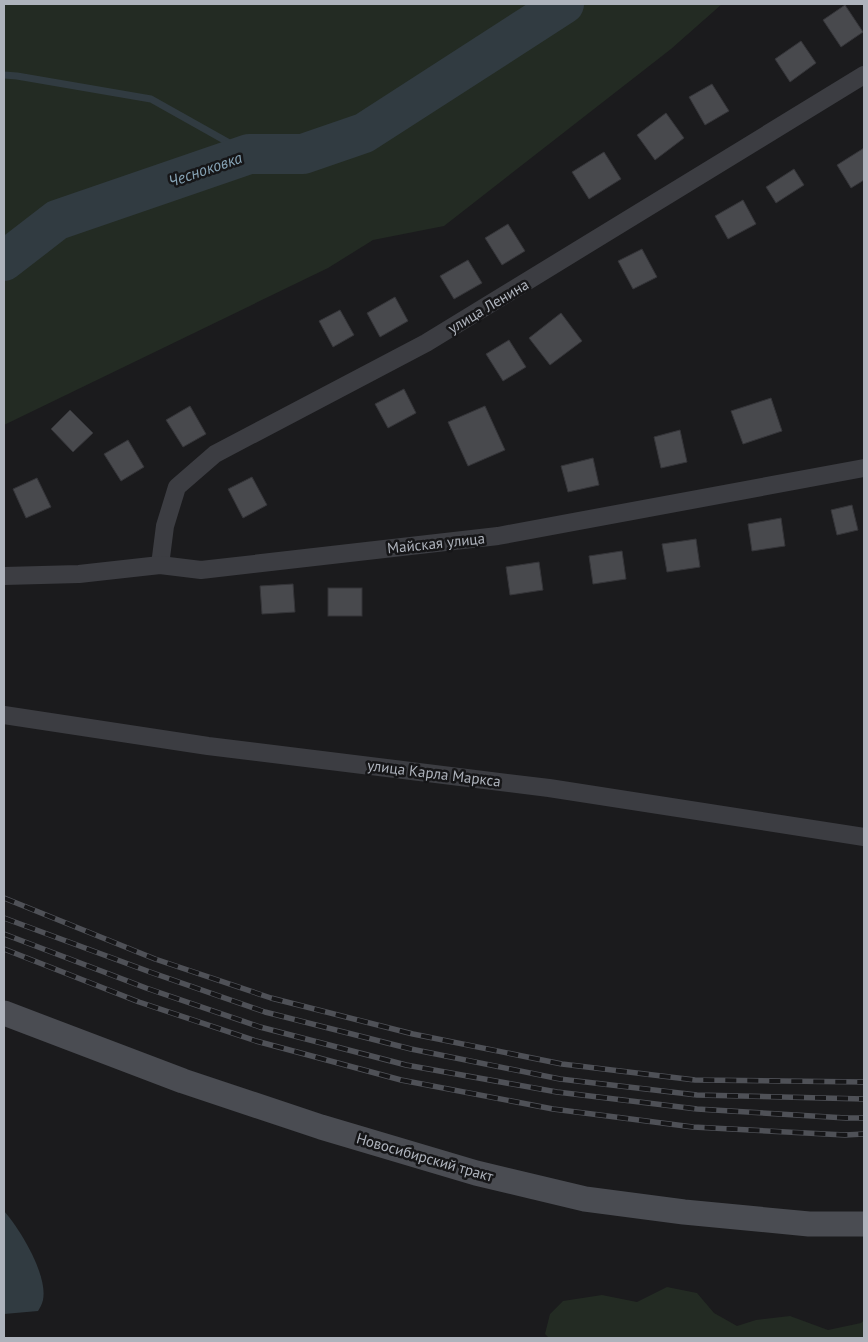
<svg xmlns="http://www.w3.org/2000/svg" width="868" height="1342" font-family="'PT Sans',sans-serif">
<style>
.green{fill:#232b23}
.water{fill:#313b41}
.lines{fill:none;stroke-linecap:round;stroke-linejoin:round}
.stream{stroke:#313b41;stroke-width:7}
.river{stroke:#313b41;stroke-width:40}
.building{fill:#48494d;stroke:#353539}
.minor{stroke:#3c3d42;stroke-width:18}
.secondary{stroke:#4a4c52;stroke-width:25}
.rail-casing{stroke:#4f5157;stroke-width:5.5}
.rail{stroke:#161618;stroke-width:4;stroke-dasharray:11;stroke-linecap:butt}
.labels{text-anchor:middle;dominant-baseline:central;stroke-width:5;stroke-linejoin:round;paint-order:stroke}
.street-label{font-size:15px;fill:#aeb3bc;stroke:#161618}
.water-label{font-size:16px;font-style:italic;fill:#86a3b5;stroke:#161618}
</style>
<rect width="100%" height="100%" fill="#1b1b1d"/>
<g class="green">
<polygon points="4,4 722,4 671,49 444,226 373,240 328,268 4,425"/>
<polygon points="667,1287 697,1293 714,1313 737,1326 756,1320 790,1316 828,1330 861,1323 864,1320 864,1338 549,1338 545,1334 550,1314 563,1301 602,1295 637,1302"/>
</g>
<path class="water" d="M4 1211C20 1229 48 1275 43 1300 42 1304 40 1308 38 1311L4 1314Z"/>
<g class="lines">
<polyline class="stream" points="4,75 17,76 151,99 249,154"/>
<polyline class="river" points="4,261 57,220 249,154 303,154 364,133 564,4"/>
</g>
<g class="building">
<polygon points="845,5 863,32 841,47 823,20"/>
<polygon points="801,41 816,63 790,82 775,59"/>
<polygon points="712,84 729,111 705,125 689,97"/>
<polygon points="666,113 684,138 655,160 637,135"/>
<polygon points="864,148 864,180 851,188 837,165"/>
<polygon points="604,152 621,179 589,199 572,172"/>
<polygon points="794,169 804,185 776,203 766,187"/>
<polygon points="743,200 756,224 728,239 715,216"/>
<polygon points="508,224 525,251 502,265 485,238"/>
<polygon points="642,249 657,277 633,289 618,261"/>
<polygon points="468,260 482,283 454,299 440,276"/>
<polygon points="395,297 408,321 380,337 367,313"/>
<polygon points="340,310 354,335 333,347 319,321"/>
<polygon points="561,313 582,341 550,365 529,338"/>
<polygon points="509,340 526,367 503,381 486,354"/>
<polygon points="404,389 416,413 388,428 375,404"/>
<polygon points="771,398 782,431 743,444 731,411"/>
<polygon points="190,406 206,434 183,447 166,420"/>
<polygon points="485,406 505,450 468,466 448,422"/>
<polygon points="70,410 93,433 73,452 51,429"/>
<polygon points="680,430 687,462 661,468 654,437"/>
<polygon points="128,440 144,467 121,481 104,454"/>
<polygon points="593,458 599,485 568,492 561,466"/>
<polygon points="252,477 267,505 243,518 228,489"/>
<polygon points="37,478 51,507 26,518 13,489"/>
<polygon points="852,505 858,530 837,535 831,510"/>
<polygon points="781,518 785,546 752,551 748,524"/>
<polygon points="696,539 700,567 667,572 662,544"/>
<polygon points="622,551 626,579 593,584 589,556"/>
<polygon points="539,562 543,590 510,595 506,567"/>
<polygon points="293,584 295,612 262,614 260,586"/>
<rect x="328" y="588" width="34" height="28"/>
</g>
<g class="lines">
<g class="minor">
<polyline points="160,565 165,526 177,487 215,454 426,343 864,75"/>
<polyline points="4,576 79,574 160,565 201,570 498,536 864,468"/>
<polyline points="4,715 208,746 549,788 864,837"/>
</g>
<polyline class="secondary" points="4,1013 183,1081 321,1127 476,1173 585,1199 684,1212 809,1224 864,1224"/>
<g class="rail-casing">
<g id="rail">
<polyline points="4,898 155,959 271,998 413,1034 562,1064 695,1080 864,1082"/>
<polyline points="4,918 150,972 265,1012 411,1049 560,1079 697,1095 864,1099"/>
<polyline points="4,934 146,988 260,1027 406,1065 557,1092 697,1109 846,1118 864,1118"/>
<polyline points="4,949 139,1002 256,1041 401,1080 553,1109 693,1127 845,1135 864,1134"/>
</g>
</g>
<use href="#rail" class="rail"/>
</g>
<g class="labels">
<g class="street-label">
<text transform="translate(488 306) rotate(-31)">улица Ленина</text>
<text transform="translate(436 543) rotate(-6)">Майская улица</text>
<text transform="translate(434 773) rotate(7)">улица Карла Маркса</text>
<text transform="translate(425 1157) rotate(16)">Новосибирский тракт</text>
</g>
<g class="water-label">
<text transform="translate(205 169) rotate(-19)">Чесноковка</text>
</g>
</g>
<rect width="868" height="1342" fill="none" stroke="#aeb3bc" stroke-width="10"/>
</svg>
